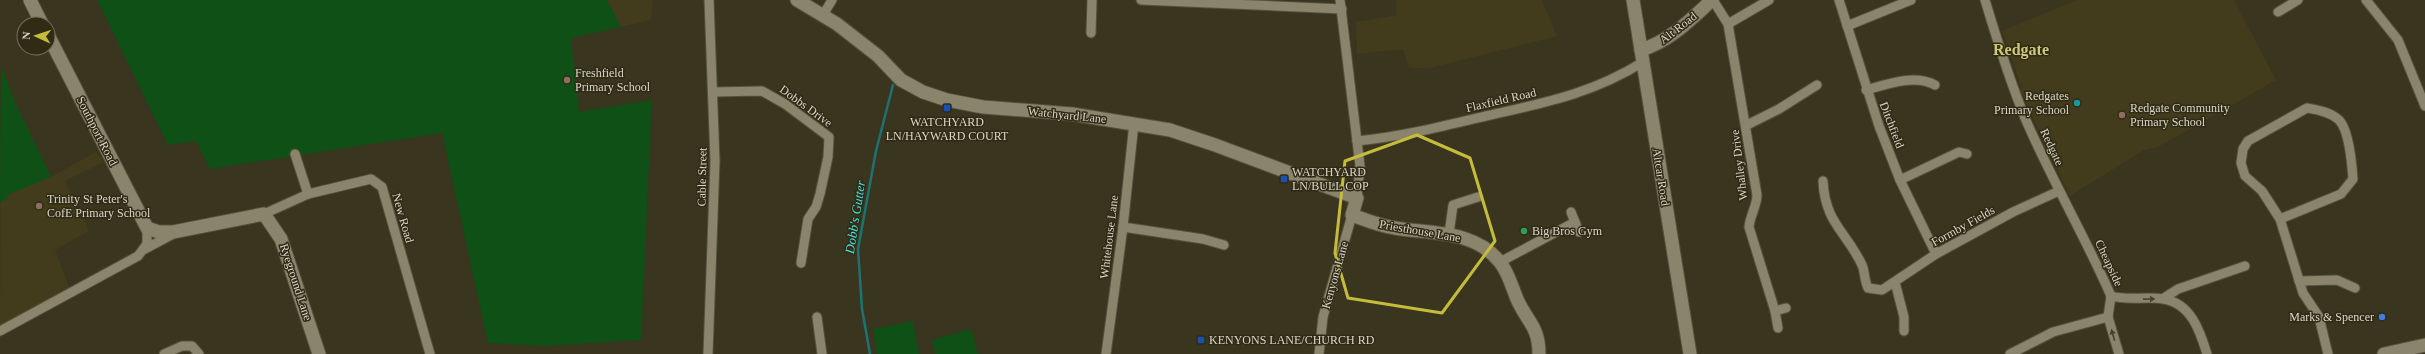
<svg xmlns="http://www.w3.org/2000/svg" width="2425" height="354" font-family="Georgia,serif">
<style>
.built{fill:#423c1d}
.green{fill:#0e5016}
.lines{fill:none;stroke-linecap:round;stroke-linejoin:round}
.stream{stroke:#1e7273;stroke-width:2.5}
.street-casing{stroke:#55513d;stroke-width:11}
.secondary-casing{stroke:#55513d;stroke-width:15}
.street{stroke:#89846b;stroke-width:9}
.secondary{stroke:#89846b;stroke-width:13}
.oneway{fill:#46412a}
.marked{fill:none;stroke:#c6bc3c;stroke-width:3;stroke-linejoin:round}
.education-dot{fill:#8d6e63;stroke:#302b15;stroke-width:1.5}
.culture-dot{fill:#0f9aa8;stroke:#302b15;stroke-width:1.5}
.transit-dot{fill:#1a4fb4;stroke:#302b15;stroke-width:1.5}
.leisure-dot{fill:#2e9e5b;stroke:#302b15;stroke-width:1.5}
.shop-dot{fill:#3f7fe0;stroke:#302b15;stroke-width:1.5}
.labels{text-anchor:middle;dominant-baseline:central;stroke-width:3;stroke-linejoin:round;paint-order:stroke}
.street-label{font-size:12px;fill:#dad7ca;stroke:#302b15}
.poi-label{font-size:12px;fill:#dad7ca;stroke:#302b15;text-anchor:start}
.water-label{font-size:13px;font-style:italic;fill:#47e4e5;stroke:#302b15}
.district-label{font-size:16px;font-weight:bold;fill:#cdc879;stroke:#302b15}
</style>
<rect width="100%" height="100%" fill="#3a351e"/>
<g class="built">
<polygon points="525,0 653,0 651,20 571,38 579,112"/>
<polygon points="1396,0 1542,0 1557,36 1430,68 1409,68 1403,49 1357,54 1356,22 1397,15"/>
<polygon points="2077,0 2234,0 2276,80 2158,147 2144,150 2070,196 2020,90 2022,88 2002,31"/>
<polygon points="1,66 15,102 51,177 96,152 104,162 65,181 89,231 55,250 70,290 0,327"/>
</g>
<g class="green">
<polygon points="97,0 607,0 621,27 571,38 579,112 652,100 641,340 544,346 488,343 442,133 210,169 196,141 168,145"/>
<polygon points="1,66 15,102 51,177 7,195 8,199 0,202"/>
<polygon points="913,321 919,354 877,354 873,329"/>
<polygon points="971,329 978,354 935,354 932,340"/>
</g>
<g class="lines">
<polyline class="stream" points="870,354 862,309 858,249 876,151 893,85"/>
<g class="street-casing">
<g id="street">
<polyline points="1141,0 1342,9"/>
<polyline points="1340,0 1360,166 1357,198"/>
<path d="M1713 0 1728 24 1757 195C1757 206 1750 215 1749 227L1775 311 1778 328"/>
<polyline points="1839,0 1879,126 1900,180 1936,254"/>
<path d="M1985 0C1997 40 2009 79 2025 118 2051 179 2085 236 2111 296"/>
<polyline points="2366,0 2398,40 2425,106"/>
<polyline points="2278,12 2298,0"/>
<polyline points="823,15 832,0"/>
<polyline points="1728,24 1769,0"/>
<polyline points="1847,26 1911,0"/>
<polyline points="1091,33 1092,0"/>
<path d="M1866 90C1888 84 1914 74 1935 85"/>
<polyline points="713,92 762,91 785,104 829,137 828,157 820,194 816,207 808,219 801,263"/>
<polyline points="1747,125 1779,109 1817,85"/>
<path d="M1357 141C1400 137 1444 126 1486 116 1543 103 1592 94 1643 62"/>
<polyline points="295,154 308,194"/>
<polyline points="1900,180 1959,152 1967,154"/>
<path d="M1823 181C1825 223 1846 231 1862 265 1865 271 1864 280 1868 288L1882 290 1936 254 2013 212 2059 191"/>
<polyline points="1571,212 1579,232"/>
<polyline points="264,214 308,194 371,179 382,187 430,354"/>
<path d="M2280 219 2341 194 2353 179C2352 165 2349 130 2339 120 2330 112 2318 110 2307 108L2248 141 2243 149 2241 163 2245 176 2262 191 2280 219 2303 293 2319 317 2328 354"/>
<polyline points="1123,227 1203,239 1224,245"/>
<polyline points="1449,234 1453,205 1478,197"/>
<polyline points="145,249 175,233"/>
<polyline points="1500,262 1575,222"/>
<polyline points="2299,281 2337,280 2355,288"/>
<polyline points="1895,282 1904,317 1904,331"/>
<path d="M2111 296C2128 301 2146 296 2163 299 2191 303 2200 331 2207 354"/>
<polyline points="2111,296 2108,317 2119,354"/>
<polyline points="2164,298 2178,289 2245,266"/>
<polyline points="1775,311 1786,308"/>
<polyline points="817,317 822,354"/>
<polyline points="0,331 138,256 147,244 147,228"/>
<polyline points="164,354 182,346 192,346 199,354"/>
<polyline points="708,354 715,161 709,0"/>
<polyline points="1106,354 1123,227 1134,123"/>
<polyline points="1319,354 1323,317 1352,215"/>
<polyline points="2010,354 2053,332 2108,317"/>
</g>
</g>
<g class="secondary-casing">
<g id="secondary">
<polyline points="30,0 42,24"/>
<path d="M797 0 837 24 878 56 901 80 923 92 947 100 983 107 1072 114 1170 130 1215 145 1357 198 1352 215C1366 220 1380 226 1395 228 1431 234 1474 230 1499 261 1508 271 1512 287 1517 299 1527 322 1539 326 1539 354"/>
<polyline points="1633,0 1690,354"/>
<polyline points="48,35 147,228 159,232 173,232 264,214 281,239 319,354"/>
<path d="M1641 50C1670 41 1690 20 1712 0"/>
<polyline points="2384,354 2425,345"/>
</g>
</g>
<use href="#street" class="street"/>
<use href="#secondary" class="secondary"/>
</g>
<defs><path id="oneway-solid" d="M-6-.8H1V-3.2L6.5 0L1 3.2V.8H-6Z"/></defs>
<g class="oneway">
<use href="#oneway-solid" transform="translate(2149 299) rotate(-1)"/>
<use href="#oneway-solid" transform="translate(2113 335) rotate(-106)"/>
</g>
<path class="marked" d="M1417 135 1470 158 1495 241 1442 313 1348 298 1335 253 1345 161Z"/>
<g class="education-dot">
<circle cx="567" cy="80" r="4"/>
<circle cx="2122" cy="115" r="4"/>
<circle cx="39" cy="206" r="4"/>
</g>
<circle class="culture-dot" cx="2077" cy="103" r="4"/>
<g class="transit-dot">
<rect x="943" y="104" width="8" height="8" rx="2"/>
<rect x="1280" y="175" width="8" height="8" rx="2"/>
<rect x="1197" y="336" width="8" height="8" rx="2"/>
</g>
<circle class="leisure-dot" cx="1524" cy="231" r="4"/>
<circle class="shop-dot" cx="2382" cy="317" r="4"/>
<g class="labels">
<g class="street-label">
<text transform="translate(1678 28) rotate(-38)">Alt Road</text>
<text transform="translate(1501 100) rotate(-13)">Flaxfield Road</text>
<text transform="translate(806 106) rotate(36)">Dobbs Drive</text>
<text transform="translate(1067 115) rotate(6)">Watchyard Lane</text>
<text transform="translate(1892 125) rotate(69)">Ditchfield</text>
<text transform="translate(97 131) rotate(63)">Southport Road</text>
<text transform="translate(2052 147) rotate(65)">Redgate</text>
<text transform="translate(1739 165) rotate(-97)">Whalley Drive</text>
<text transform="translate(702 177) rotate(-89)">Cable Street</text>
<text transform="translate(1661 177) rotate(81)">Altcar Road</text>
<text transform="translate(403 218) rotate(74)">New Road</text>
<text transform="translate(1963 226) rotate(-29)">Formby Fields</text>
<text transform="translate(1420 231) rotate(10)">Priesthouse Lane</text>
<text transform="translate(1109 237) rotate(-83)">Whitehouse Lane</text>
<text transform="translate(2109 263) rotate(65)">Cheapside</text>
<text transform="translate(1335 275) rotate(-74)">Kenyons Lane</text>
<text transform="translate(296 282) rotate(72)">Ryeground Lane</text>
</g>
<g class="poi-label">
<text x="575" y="73">Freshfield<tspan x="575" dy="14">Primary School</tspan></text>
<text x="2069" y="96" text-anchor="end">Redgates<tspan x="2069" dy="14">Primary School</tspan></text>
<text x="2130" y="108">Redgate Community<tspan x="2130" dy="14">Primary School</tspan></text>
<text x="947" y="122" text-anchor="middle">WATCHYARD<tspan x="947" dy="14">LN/HAYWARD COURT</tspan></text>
<text x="1292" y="172">WATCHYARD<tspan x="1292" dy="14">LN/BULL COP</tspan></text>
<text x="47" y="199">Trinity St Peter's<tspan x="47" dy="14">CofE Primary School</tspan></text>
<text x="1532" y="231">Big Bros Gym</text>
<text x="2374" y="317" text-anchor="end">Marks &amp; Spencer</text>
<text x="1209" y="340">KENYONS LANE/CHURCH RD</text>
</g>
<g class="water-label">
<text transform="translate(855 217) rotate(-81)">Dobb's Gutter</text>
</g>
<g class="district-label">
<text x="2021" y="49">Redgate</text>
</g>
</g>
<g transform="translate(36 36) rotate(273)"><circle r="19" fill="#302b15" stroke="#74705d"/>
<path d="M0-3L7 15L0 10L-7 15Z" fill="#c6bc3c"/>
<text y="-6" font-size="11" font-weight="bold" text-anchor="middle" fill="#dad7ca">N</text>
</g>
</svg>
